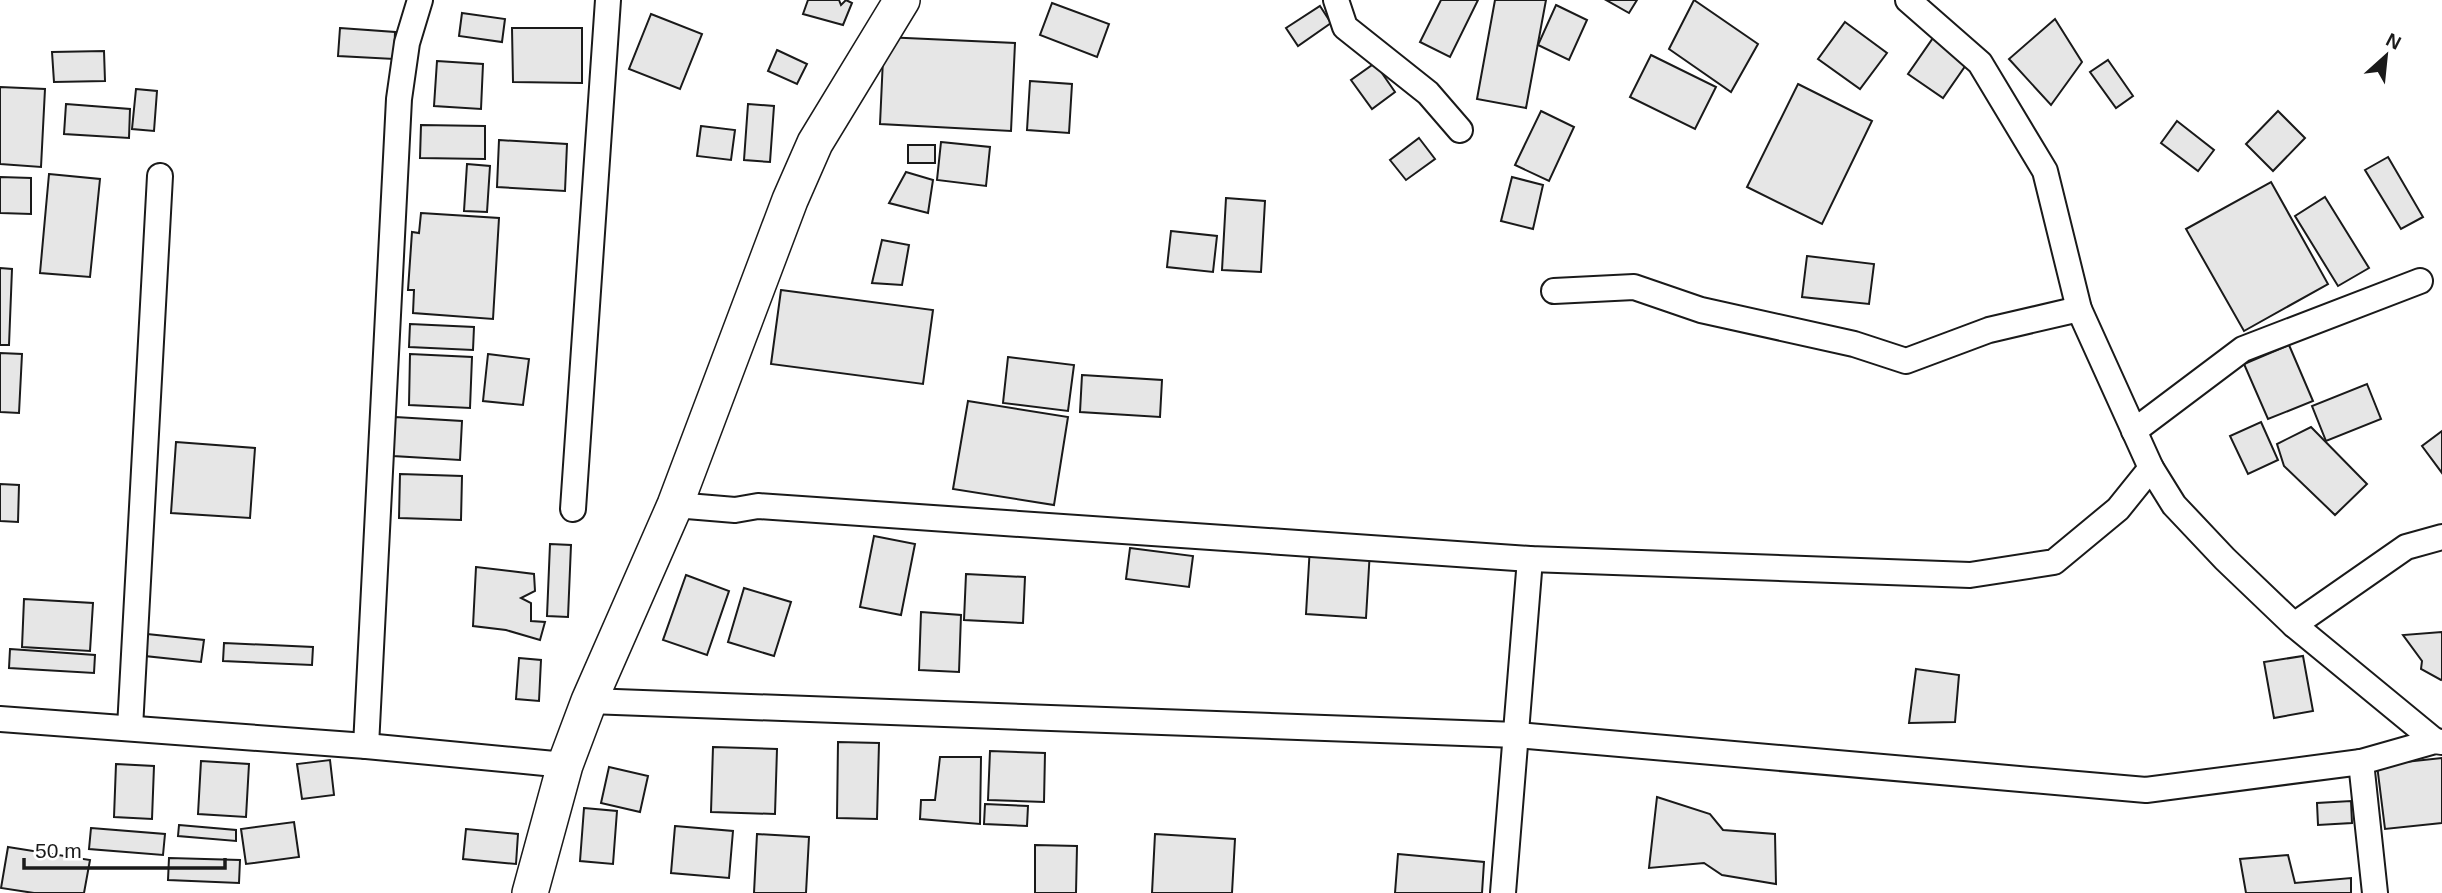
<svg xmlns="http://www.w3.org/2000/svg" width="2442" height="893" font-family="Helvetica,sans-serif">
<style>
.building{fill:#e6e6e6;stroke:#1a1a1a;stroke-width:2}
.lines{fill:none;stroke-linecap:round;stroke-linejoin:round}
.minor-casing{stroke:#1a1a1a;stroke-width:28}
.secondary-casing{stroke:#1a1a1a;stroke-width:38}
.minor{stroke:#fff;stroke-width:24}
.secondary{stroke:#fff;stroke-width:35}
</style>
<rect width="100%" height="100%" fill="#fff"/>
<g class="building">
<polygon points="808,0 839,0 841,5 846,0 852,3 843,25 803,14"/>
<polygon points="1441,0 1478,0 1450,57 1420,42"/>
<polygon points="1495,0 1546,0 1526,108 1477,99"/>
<polygon points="1606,0 1637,0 1629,13"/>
<polygon points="1694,0 1758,44 1731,92 1669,49"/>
<polygon points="1052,3 1109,24 1097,57 1040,35"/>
<polygon points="1556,5 1587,20 1569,60 1538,45"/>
<polygon points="1320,6 1331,23 1298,46 1286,28"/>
<polygon points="462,13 505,19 502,42 459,36"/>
<polygon points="651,14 702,34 680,89 629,69"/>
<polygon points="2055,19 2082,62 2051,105 2009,59"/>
<polygon points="1845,22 1887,53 1860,89 1818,59"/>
<polygon points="340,28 395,32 394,59 338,56"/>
<polygon points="512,28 582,28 582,83 513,82"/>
<polygon points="884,37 1015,43 1011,131 880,124"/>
<polygon points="1933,38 1968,62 1943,98 1908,74"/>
<polygon points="777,50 807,64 797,84 768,71"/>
<polygon points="104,51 105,81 54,82 52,52"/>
<polygon points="1651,55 1716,87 1695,129 1630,97"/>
<polygon points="2108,60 2133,96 2116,108 2090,72"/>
<polygon points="437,61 483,64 481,109 434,106"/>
<polygon points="1375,63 1395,92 1372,109 1351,80"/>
<polygon points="1030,81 1072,84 1069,133 1027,130"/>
<polygon points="1798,84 1872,121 1822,224 1747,187"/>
<polygon points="0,87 45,89 41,167 0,164"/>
<polygon points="136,89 157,91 154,131 132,129"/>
<polygon points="66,104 130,109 129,138 64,134"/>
<polygon points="748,104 774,106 770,162 744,160"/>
<polygon points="1541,111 1574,127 1549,181 1515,165"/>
<polygon points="2278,111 2305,138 2273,171 2246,144"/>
<polygon points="2177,121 2214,150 2198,171 2161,143"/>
<polygon points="421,125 485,126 485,159 420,158"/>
<polygon points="701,126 735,130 731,160 697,156"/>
<polygon points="1419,138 1435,159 1406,180 1390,160"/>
<polygon points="499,140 567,144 565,191 497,187"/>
<polygon points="941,142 990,147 986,186 937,180"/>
<rect x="908" y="145" width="27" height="18"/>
<polygon points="2388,157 2423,217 2401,229 2365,170"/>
<polygon points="467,164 490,166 487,212 464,211"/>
<polygon points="906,172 933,180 928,213 889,203"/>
<polygon points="49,174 100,179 90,277 40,273"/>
<polygon points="0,177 31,178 31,214 0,213"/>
<polygon points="1512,177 1543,185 1533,229 1501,221"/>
<polygon points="2271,182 2328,284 2244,331 2186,229"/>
<polygon points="2325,197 2369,268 2338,286 2295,216"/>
<polygon points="1226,198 1265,201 1261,272 1222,270"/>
<polygon points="421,213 499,218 493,319 413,313 414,290 408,290 412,232 419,233"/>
<polygon points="1171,231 1217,236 1213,272 1167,267"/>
<polygon points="882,240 909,245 902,285 872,283"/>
<polygon points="1807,256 1874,264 1869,304 1802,297"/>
<polygon points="0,268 12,269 9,345 0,345"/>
<polygon points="781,290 933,310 923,384 771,364"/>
<polygon points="410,324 474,327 473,350 409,347"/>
<polygon points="2289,345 2313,401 2268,419 2244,364"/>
<polygon points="0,353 22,354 19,413 0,412"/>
<polygon points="410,354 472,357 470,408 409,405"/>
<polygon points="488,354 529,359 523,405 483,401"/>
<polygon points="1008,357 1074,365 1068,411 1003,403"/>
<polygon points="1082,375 1162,380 1160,417 1080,412"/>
<polygon points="2367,384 2381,419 2326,441 2312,406"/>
<polygon points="968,401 1068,417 1054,505 953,489"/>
<polygon points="395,417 462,421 460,460 393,456"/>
<polygon points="2261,422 2278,460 2248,474 2230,436"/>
<polygon points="2311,427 2367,484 2335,515 2284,466 2277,444"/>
<polygon points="2442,431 2442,473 2422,446"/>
<polygon points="176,442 255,448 250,518 171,513"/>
<polygon points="400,474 462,476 461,520 399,518"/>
<polygon points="0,484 19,485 18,522 0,521"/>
<polygon points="874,536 915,544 901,615 860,607"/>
<polygon points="550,544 571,545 568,617 547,616"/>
<polygon points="1310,546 1370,550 1366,618 1306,614"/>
<polygon points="1130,548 1193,556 1189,587 1126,579"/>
<polygon points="476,567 534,574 535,591 521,598 531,603 531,621 545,622 540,640 506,630 473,626"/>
<polygon points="966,574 1025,577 1023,623 964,620"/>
<polygon points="686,575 729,591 707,655 663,640"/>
<polygon points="744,588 791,602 774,656 728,642"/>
<polygon points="24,599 93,603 90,651 22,647"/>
<polygon points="921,612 961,615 959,672 919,670"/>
<polygon points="2442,632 2442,679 2441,680 2421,669 2422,661 2403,635"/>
<polygon points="147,634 204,640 201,662 145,656"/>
<polygon points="224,643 313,647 312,665 223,661"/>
<polygon points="10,649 95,655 94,673 9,668"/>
<polygon points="2303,656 2313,711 2274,718 2264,662"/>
<polygon points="519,658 541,660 539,701 516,699"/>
<polygon points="1916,669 1959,675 1955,722 1909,723"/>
<polygon points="838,742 879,743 877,819 837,818"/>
<polygon points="713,747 777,749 775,814 711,812"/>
<polygon points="990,751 1045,753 1044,802 988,800"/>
<polygon points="940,757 981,757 980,824 920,819 921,800 935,800"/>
<polygon points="2442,758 2442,823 2385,829 2377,765"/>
<polygon points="330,760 334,795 302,799 297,764"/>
<polygon points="201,761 249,764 246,817 198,814"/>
<polygon points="116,764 154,766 152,819 114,817"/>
<polygon points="609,767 648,776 640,812 601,803"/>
<polygon points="1657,797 1710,814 1723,830 1775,834 1776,884 1722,875 1704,863 1649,868"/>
<polygon points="2351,801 2352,823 2318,825 2317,803"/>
<polygon points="985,804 1028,806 1027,826 984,824"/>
<polygon points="584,808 617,811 613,864 580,861"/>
<polygon points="294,822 299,857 246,864 241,829"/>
<polygon points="179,825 236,830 236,841 178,836"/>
<polygon points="675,826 733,831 729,878 671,873"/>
<polygon points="91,828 165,834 163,855 89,849"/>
<polygon points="466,829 518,834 516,864 463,859"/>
<polygon points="757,834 809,837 806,893 754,893"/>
<polygon points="1155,834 1235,839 1232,893 1152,893"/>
<polygon points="1035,845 1077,846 1076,893 1035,893"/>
<polygon points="8,847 90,860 84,893 34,893 1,888"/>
<polygon points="1398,854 1484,862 1482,893 1395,893"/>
<polygon points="2288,855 2295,883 2351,878 2351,893 2246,893 2240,859"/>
<polygon points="169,858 240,860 239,883 168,880"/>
</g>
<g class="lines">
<g class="minor-casing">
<g id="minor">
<polyline points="1336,0 1345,27 1428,93 1460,130"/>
<polyline points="1908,0 1980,63 2045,171 2079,309 2151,468 2174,505 2225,559 2294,625 2435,741"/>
<polyline points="1554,291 1634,287 1701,310 1854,344 1906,361 1989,330 2079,309"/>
<polyline points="2134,431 2243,349 2420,281"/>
<polyline points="675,505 735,510 758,506 1530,559 1970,575 2054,562 2118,509 2151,468"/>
<polyline points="573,509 608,0"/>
<polyline points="2294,625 2406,547 2442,537"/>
<polyline points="589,701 1517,735 2146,790 2361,762 2435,741 2442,742"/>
<polyline points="0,719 366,746 565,765"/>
<polyline points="130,728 160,176"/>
<polyline points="366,746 399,99 407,43 420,0"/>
<polyline points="2361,762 2375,893"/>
<polyline points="1503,893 1530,559"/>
</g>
</g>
<g class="secondary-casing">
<polyline id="secondary" points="530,893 565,765 589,701 675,505 790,200 815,143 902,0"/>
</g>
<use href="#minor" class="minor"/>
<use href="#secondary" class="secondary"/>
</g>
<g transform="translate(2386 56) rotate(27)" stroke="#ffffff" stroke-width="5" paint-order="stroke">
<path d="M0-5L12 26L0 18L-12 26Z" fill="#1a1a1a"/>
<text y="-10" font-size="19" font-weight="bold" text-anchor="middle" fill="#1a1a1a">N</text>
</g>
<path d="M24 858v10h201v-10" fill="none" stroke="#1a1a1a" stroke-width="3.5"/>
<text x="35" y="858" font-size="21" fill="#1a1a1a" stroke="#ffffff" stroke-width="5" paint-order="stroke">50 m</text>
</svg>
